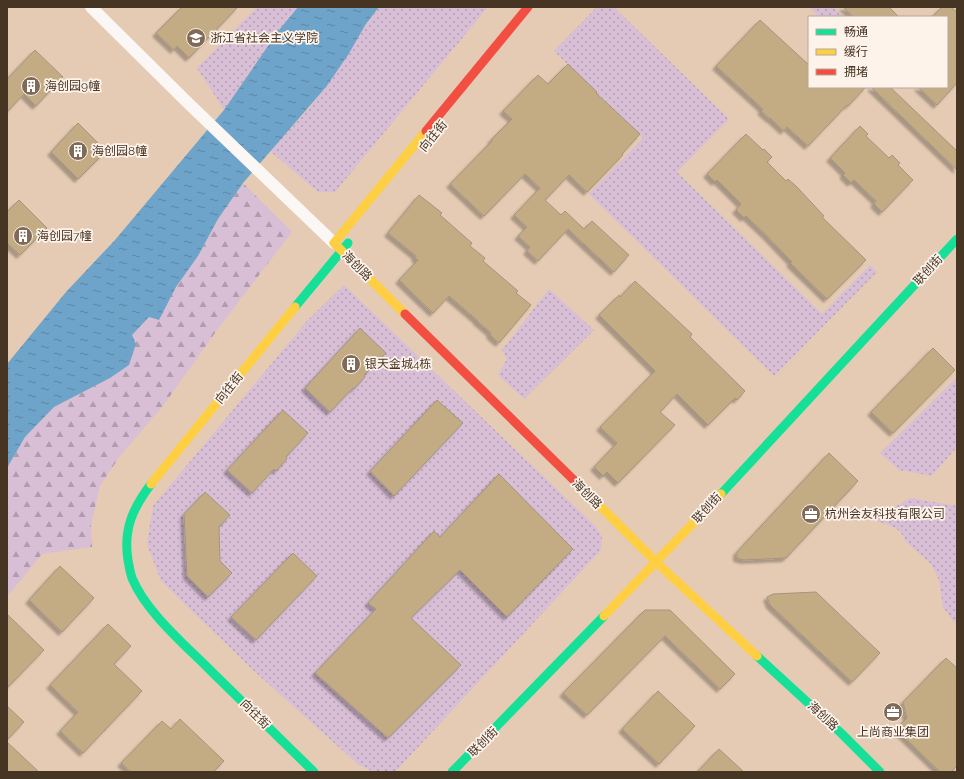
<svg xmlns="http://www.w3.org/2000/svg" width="964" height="779" font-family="Raleway,'Noto Sans SC',sans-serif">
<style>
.grass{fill:url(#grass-dots)}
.forest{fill:url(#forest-firs)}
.water{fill:url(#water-ripples)}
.building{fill:#c3ac83;stroke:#a5947f;filter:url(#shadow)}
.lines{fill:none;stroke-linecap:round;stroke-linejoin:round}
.street{stroke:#fbf7f4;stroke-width:12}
.fast{stroke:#16e098;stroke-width:9}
.slow{stroke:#ffcf43;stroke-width:9}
.jam{stroke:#f24e42;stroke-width:9}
.labels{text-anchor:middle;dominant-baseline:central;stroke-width:3.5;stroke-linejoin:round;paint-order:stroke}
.poi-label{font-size:12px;fill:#473524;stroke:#fdf3eb;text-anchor:start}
.street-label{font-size:12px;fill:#473524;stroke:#fdf3eb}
</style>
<defs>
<pattern id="grass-dots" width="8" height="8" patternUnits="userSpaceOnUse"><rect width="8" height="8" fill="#d8bfd6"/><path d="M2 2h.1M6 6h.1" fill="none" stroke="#b19cad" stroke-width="1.8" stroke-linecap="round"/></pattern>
<pattern id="forest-firs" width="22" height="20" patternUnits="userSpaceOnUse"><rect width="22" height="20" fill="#d8bfd6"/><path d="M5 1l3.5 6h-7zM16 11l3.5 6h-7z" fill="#b19cad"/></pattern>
<pattern id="water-ripples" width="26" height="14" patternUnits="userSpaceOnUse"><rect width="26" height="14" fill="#6ea4ca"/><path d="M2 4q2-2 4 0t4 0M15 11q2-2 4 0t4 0" fill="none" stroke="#5c86a4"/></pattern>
<filter id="shadow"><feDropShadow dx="-3.5" dy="3.5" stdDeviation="1" flood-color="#0004"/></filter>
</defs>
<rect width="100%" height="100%" fill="#e5cbb3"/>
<g class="grass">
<polygon points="257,7 298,7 279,30 224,110 197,68"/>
<path d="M379 7H488L335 192H318L270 151C289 130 310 109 326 86 345 60 360 32 379 7Z"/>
<polygon points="597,7 614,7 729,119 677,172 822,314 870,265 877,272 774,376 589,194 643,138 554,51"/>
<polygon points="809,7 833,7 844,17 819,17"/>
<polygon points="344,285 596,527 602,537 601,550 395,772 374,772 359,765 253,670 161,581 147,544 153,506 307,321"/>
<polygon points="549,289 594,330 524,399 498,375 507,359 502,350"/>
<polygon points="957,377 957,447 932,476 899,470 880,453"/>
<polygon points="910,498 957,506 957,624 953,621 943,607 939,580 931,564 906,542 900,531 889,525 874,520"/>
</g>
<polygon class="forest" points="243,183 292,232 217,330 163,406 120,456 100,486 91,525 92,547 42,554 7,597 7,468 25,437 54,407 110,378 132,335 149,317 158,320 176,287 198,256 218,219"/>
<polygon class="water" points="298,7 379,7 366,24 348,55 326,87 243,183 218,219 198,256 176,287 159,320 149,317 132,335 136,344 129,365 110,378 54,407 25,437 7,468 7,364 66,292 115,240 224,110 279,30"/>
<g class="building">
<polygon points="182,7 238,7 189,58 177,46 174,50 156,33"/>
<polygon points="843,7 889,7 899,17 854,17"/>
<polygon points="942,7 951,7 957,12 957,83 937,105 918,87 947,87 947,17 932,17"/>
<polygon points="760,20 809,65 809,87 866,87 848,106 847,105 808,146 787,127 784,131 770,118 770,119 761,111 763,109 716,66"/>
<polygon points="35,50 63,77 36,106 24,94 7,112 7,79"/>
<polygon points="568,64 597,92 596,93 640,134 622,154 623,155 587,192 569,175 545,200 561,215 565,211 584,229 592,221 629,255 614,272 568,229 538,261 527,251 530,247 518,236 527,227 514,215 540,188 525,174 484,216 450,184 492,141 491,140 512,119 503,111 538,75 548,84"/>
<polygon points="871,87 890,87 957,151 957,170"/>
<polygon points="78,123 106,151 78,179 51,152"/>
<polygon points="860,126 868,134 866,136 889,158 892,155 900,163 898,165 913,180 882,212 874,204 876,201 854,180 851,183 843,175 845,173 830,158"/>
<polygon points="746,134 763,150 764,149 772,157 767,162 786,181 788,179 797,187 824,216 822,217 866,260 827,299 790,263 792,262 766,235 746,216 744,218 736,210 741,204 717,180 715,182 707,174"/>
<polygon points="419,195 442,213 440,215 472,243 470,246 485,258 483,261 518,291 516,293 531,305 499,343 490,335 491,333 477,321 477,320 449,296 433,313 399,280 418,260 415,258 416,256 388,233"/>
<polygon points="19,200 47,228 20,255 7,243 7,212"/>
<polygon points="635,281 692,334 690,337 745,391 737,400 735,398 708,425 677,394 660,412 675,425 618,483 607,472 603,476 594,467 617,443 600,427 655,371 599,315 619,295 620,297"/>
<polygon points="360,328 386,353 364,375 365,377 354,389 353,388 330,412 305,388"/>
<polygon points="933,348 955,370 893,433 871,412"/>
<polygon points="437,400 463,423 394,496 370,471"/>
<polygon points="283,410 308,433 286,457 287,459 276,471 274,469 252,493 227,470"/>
<polygon points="829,453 858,481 786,558 744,560 737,558 737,552"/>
<polygon points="499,474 573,549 507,617 460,570 411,618 461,665 388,738 315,673 376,609 368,603 434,531 440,537"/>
<polygon points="205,492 230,515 219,527 220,561 232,573 208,597 187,576 184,514"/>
<polygon points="293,553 317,576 256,640 231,617"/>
<polygon points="60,566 94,598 62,632 29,600"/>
<polygon points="816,592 880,653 852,682 770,605 767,597 773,594"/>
<polygon points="645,610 670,610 735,674 720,689 665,636 587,715 563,693"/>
<polygon points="7,614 44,650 7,688"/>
<polygon points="108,624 131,646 114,664 142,691 83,753 60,731 78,712 50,685"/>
<polygon points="946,658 957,668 957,766 951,772 940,772 896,729 907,718 903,702"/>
<polygon points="658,691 695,726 659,764 622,729"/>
<polygon points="7,706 24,722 7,740"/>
<polygon points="180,719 224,761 213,772 131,772 121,763 162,721 171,729"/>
<polygon points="7,742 39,772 7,772"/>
<polygon points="719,749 744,772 697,772"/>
</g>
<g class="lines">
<polyline class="street" points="91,7 188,103 334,243"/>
<g class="fast">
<polyline points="295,307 348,243"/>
<path d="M151 484C133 508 123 529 128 560 129 566 130 572 132 578 146 612 184 644 210 670 245 704 279 738 314 772"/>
<polyline points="721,494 957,239"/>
<polyline points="757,656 841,733 880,772"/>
<polyline points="452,772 604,616"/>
</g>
<g class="slow">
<polyline points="405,314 334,243 426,131"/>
<polyline points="151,484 295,307"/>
<polyline points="590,496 657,563 757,656"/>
<polyline points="604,616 721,494"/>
</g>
<g class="jam">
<polyline points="426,131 528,7"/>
<polyline points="405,314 590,496"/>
</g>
</g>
<defs>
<g id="school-disc" transform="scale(1)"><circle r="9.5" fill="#7e6a56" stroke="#fdf3eb"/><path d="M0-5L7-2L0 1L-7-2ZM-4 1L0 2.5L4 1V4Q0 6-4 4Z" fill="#fff"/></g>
<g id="building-disc" transform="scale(1)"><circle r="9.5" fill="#7e6a56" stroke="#fdf3eb"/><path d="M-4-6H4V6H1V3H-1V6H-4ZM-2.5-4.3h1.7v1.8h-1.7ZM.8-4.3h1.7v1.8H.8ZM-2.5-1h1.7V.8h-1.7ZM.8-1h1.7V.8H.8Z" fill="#fff"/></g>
<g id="office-disc" transform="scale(1)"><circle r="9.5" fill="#7e6a56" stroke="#fdf3eb"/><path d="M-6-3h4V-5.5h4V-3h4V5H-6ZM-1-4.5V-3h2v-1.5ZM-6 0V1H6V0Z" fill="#fff"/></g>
</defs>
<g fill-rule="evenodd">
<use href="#school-disc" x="196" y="38"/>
<use href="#building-disc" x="31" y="86"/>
<use href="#building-disc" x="78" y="151"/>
<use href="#building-disc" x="23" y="236"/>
<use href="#building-disc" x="351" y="364"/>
<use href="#office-disc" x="811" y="514"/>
<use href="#office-disc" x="893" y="712"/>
</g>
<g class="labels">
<g class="poi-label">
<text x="210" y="38">浙江省社会主义学院</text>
<text x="45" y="86">海创园9幢</text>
<text x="92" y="151">海创园8幢</text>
<text x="37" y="236">海创园7幢</text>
<text x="365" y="364">银天金城4栋</text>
<text x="825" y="514">杭州会友科技有限公司</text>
<text x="893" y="732" text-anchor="middle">上尚商业集团</text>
</g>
<g class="street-label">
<text transform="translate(433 136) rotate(-51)">向往街</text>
<text transform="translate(357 266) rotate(45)">海创路</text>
<text transform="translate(928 270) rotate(-47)">联创街</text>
<text transform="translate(229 388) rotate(-51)">向往街</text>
<text transform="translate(587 494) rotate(45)">海创路</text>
<text transform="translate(707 508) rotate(-47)">联创街</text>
<text transform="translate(255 714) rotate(45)">向往街</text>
<text transform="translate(823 716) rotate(43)">海创路</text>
<text transform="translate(483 742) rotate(-45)">联创街</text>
</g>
</g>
<rect width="964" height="779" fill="none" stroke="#473524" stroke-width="16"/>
<rect x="808" y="16" width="140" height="72" fill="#fdf3eb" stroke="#b4a79b"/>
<rect x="816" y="29" width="20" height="6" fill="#16e098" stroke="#b4a79b"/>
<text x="844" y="36" font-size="12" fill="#473524">畅通</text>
<rect x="816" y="49" width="20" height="6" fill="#ffcf43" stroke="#b4a79b"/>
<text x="844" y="56" font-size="12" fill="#473524">缓行</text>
<rect x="816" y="69" width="20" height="6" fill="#f24e42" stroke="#b4a79b"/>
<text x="844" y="76" font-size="12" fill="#473524">拥堵</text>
</svg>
